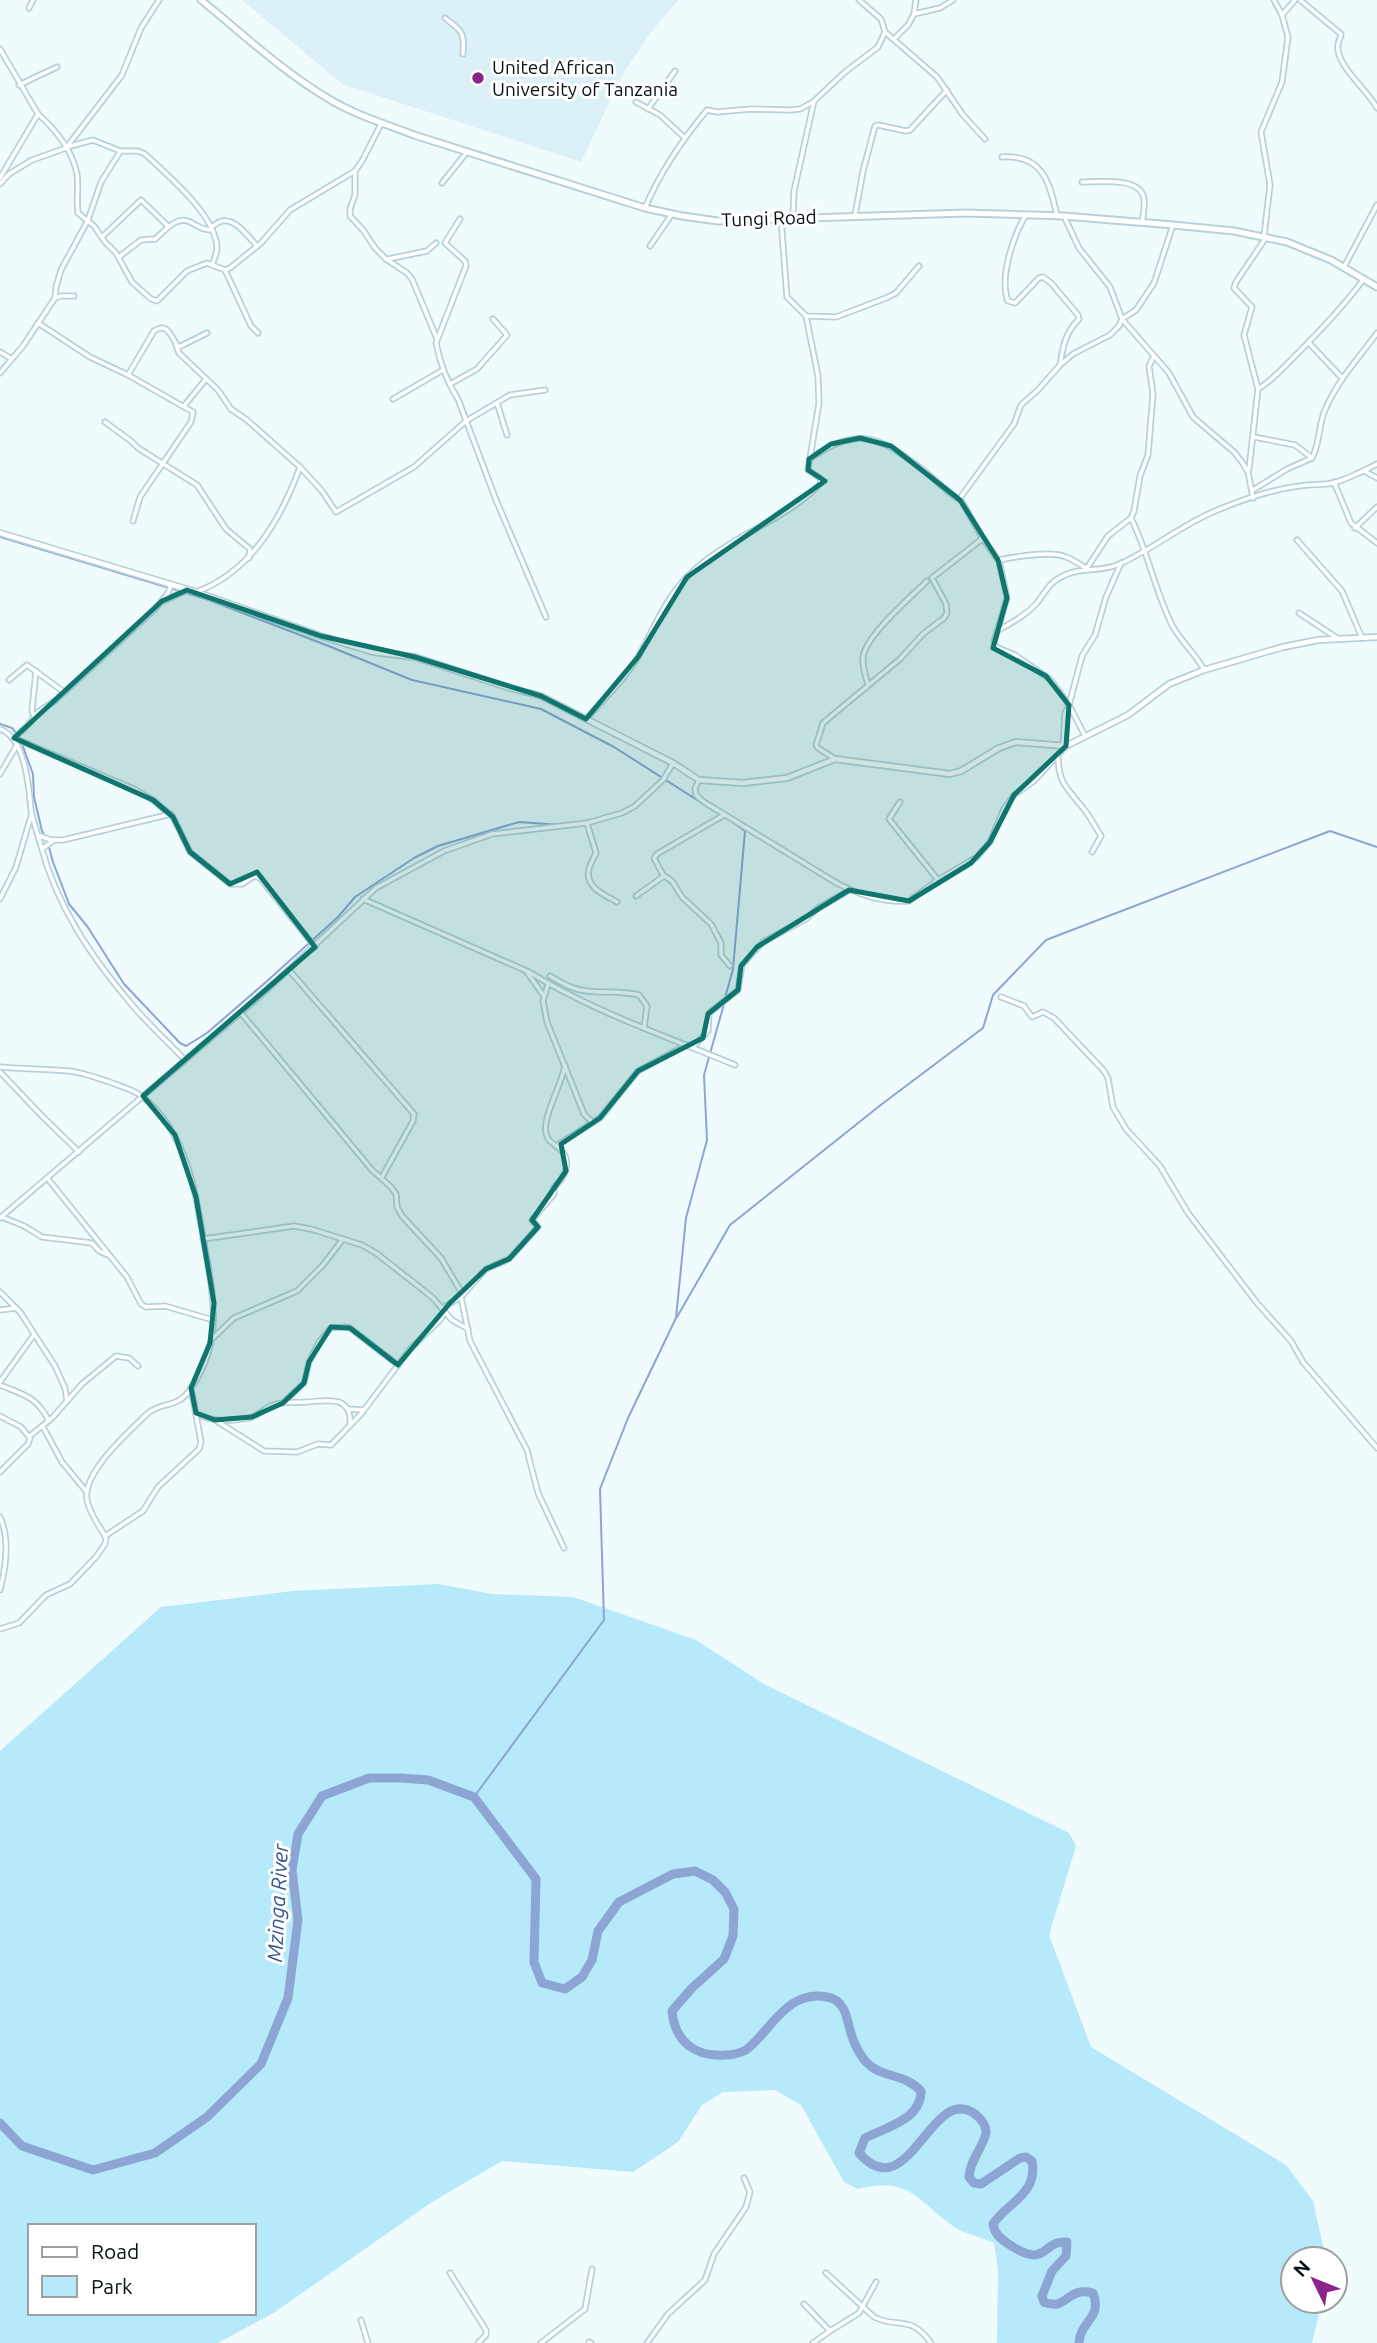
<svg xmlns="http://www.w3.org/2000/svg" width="1377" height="2343" font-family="Ubuntu,sans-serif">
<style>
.built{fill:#dcf0f7}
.green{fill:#b6e9f9;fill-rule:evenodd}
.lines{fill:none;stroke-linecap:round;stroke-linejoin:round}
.stream{stroke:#8ca5d2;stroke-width:2}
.river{stroke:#8ca5d2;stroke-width:9}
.minor-casing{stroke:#b7d1d9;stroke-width:7}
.tertiary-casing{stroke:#b7d1d9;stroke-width:8}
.secondary-casing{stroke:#b7d1d9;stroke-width:9}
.minor{stroke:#fff;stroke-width:3.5}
.tertiary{stroke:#fff;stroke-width:4.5}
.secondary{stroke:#fff;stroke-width:5}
.marked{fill:#0f766e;fill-opacity:0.2;stroke:#0f766e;stroke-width:5;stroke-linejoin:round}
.poi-dot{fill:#8b248a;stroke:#fff;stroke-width:2.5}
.labels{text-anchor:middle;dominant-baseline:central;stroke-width:6;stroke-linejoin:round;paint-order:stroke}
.poi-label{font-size:19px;fill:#081114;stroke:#fff;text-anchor:start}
.street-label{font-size:19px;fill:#081114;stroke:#fff}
.water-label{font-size:21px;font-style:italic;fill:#37558f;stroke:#fff}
</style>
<rect width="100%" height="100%" fill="#f0fbfe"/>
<polygon class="built" points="242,0 678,0 649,35 624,72 581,162 342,84"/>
<path class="green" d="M438 1584 493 1594 573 1597 696 1640 764 1684 1069 1833 1076 1846 1049 1935 1091 2047 1286 2165 1313 2201 1326 2259H1293V2301H1322L1312 2343H997L998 2270 994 2243C981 2237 964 2234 953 2226 916 2200 910 2176 858 2189L844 2182 801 2105 775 2090 723 2092 702 2105 678 2142 633 2172 502 2161 432 2202 275 2312 218 2343H0V1751L161 1607 293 1591ZM30 2226H254V2313H30Z"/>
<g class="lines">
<g class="stream">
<polyline points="0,537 206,599 326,645 412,680 541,709 614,747 716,812"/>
<polyline points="0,724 12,728 21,739"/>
<polyline points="22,744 33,774 34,797 42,831 47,840 53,862 69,904 87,926 124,984 180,1043 186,1046 207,1033 266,982 338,917 355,897 414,858 438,846 519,822 561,825"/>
<polyline points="725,998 733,969 745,831 727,818"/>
<polyline points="677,1317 730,1225 882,1104 983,1028 993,995 1046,940 1330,831 1377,847"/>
<polyline points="474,1797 604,1620 600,1489 628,1418 676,1318 686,1218 707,1140 704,1075 724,1004"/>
</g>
<path class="river" d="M0 2123 22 2146 93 2170 155 2153 207 2117 261 2064 288 1998 298 1920 292 1870 298 1834 322 1796 369 1778H401L428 1780 474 1797 536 1879 534 1962 542 1983 565 1989 582 1977 592 1960 598 1931 619 1902 673 1874 695 1871 713 1880 725 1892 734 1909 733 1936 724 1959 692 1988 672 2011C675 2042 695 2057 725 2055 732 2055 740 2053 746 2050 770 2032 787 1989 827 1997 850 2001 846 2027 855 2044 857 2049 862 2057 866 2062 882 2079 903 2072 921 2091 921 2120 886 2127 865 2138L859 2153C909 2210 931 2082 975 2114 980 2118 986 2125 986 2132 985 2145 970 2159 969 2177L974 2183 981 2184 1020 2158 1026 2157 1032 2161C1038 2194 1009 2201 993 2224 995 2235 1001 2239 1010 2245 1048 2270 1041 2240 1067 2242L1066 2256 1052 2271 1042 2296 1044 2302C1067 2312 1066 2286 1093 2293 1103 2318 1080 2321 1079 2343"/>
<g class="minor-casing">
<g id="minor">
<polyline points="1274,0 1282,15"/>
<path d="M1300 0 1341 34C1341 38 1338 41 1338 45 1335 65 1368 90 1377 108"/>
<polyline points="29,8 33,0"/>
<polyline points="914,14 916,0"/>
<path d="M445 18C461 31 465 31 463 54"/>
<polyline points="885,32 937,77 963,115 985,139"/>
<polyline points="894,39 908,25 914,14 940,8 953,0"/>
<polyline points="0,49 38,114 0,178"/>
<polyline points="19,85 57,67"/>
<polyline points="636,102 660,115 685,138"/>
<polyline points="648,109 675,71"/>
<path d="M38 114C56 130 72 149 77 174 79 187 76 200 78 213L94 226 105 242 116 253 132 282 151 299 157 301 187 271 207 263 225 270 230 268 261 243 290 210 355 171 362 161 381 124"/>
<path d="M67 147 93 140 120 151H138L145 154C167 175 216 215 217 248 217 253 214 258 213 263"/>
<path d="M1002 157C1042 154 1050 182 1057 216"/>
<polyline points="355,171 355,195 350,209 350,216 363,230 375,248 386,259 407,273 412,279 437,339"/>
<path d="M1082 182C1097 182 1141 176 1144 199 1145 207 1143 216 1142 223"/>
<polyline points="442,183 467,152"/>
<polyline points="0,184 9,174 32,160 66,148 122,75 141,28 159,0"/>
<path d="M645 208C660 172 682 140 707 110L717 112 751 109 791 110 800 109 813 102"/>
<polyline points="855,215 863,171 875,126 878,125 906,131 910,130 947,90"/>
<path d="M1025 216C1013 237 999 278 1008 301L1015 303 1039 278 1043 277 1051 283 1078 315 1079 319C1065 333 1063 346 1060 365"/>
<polyline points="1064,216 1079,248 1110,287 1122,319 1169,373 1193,417 1234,452 1242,462 1248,472 1253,498"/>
<polyline points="793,217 794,191 814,101 845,72 878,47 885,32 881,19 859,0"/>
<path d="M460 219 445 243 465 261 466 266 436 343C440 363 447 382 458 399L496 500 546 617"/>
<polyline points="781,219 787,297 806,316 836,317 886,298 896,293 919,266"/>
<path d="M211 227C215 225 218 222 222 221 236 218 249 238 257 246"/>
<polyline points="1264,236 1270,185 1261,132 1282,82 1288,37 1282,15 1295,0"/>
<polyline points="102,237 141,200 168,226"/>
<polyline points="650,246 672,214"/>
<path d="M119 257 141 240 155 239C164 232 176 215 190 222 198 226 202 230 212 230"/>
<polyline points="388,259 427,251 436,243"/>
<polyline points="1344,267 1377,205"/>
<polyline points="225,270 251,326 258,333"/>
<polyline points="55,298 56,287 61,270 88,220 101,182 120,152"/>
<polyline points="38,323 90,357 128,375 193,412 191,422 140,497 133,521"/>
<polyline points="1309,343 1342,378"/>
<polyline points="176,345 179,353 218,390 231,409 247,420 300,467 322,491 336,512 414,467 466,421 493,405 510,395 545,390"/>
<polyline points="0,352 12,359"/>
<polyline points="0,373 23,346 55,298 61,296 74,296"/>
<path d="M128 375 154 331C169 321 171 339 179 347L207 333"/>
<polyline points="450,384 477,369 507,335 493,319"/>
<path d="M1258 389C1273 380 1284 367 1296 355 1320 331 1343 307 1363 280"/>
<polyline points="393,399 443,370"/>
<polyline points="497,403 507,435"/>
<polyline points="184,406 206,379"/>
<polyline points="105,422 131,441 138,448 197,485 226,529 250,549 249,558"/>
<polyline points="1254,437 1295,445 1312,458"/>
<path d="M811 458C859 425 880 437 922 469 935 479 945 491 960 500"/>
<polyline points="1249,469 1258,389 1244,335 1252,307 1234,288 1236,282 1265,239"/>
<polyline points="1364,471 1377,478"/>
<polyline points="1334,482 1351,523 1377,543"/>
<path d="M1253 490 1287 469 1312 458C1320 444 1318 426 1325 410 1337 381 1358 359 1377 333"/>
<path d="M1131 518C1148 552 1155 591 1172 625 1181 642 1196 654 1204 670"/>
<polyline points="1355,528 1377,507"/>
<polyline points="1297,540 1342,591 1362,638"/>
<polyline points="999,560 1007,598 994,642 996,647 1015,655 1051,680 1069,705 1085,736"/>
<path d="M1086 568C1080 565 1073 559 1066 557 1051 550 1015 557 998 560L983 539 960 498 1014 424 1021 405 1038 390 1060 365 1073 354 1110 335 1119 326 1122 319 1136 310 1154 283 1173 225"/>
<polyline points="1087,568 1108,536 1131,518 1134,511 1140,476 1148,455 1153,394 1149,366 1154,356"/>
<path d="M196 592C251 572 281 519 300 467"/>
<polyline points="164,601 187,590"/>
<polyline points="1299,613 1337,638"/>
<path d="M997 631C1011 623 1025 616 1036 604 1043 596 1047 586 1056 580 1078 565 1098 573 1117 565 1153 550 1183 523 1220 509 1246 498 1278 488 1307 485 1316 484 1324 485 1333 483 1348 479 1363 471 1377 464"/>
<polyline points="9,680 27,665 64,692"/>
<path d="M868 685C866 677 862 666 863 658 864 637 912 596 927 581"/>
<polyline points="34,717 32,710 36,671"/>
<path d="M586 719C604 699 624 680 638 657 654 629 665 598 689 575 727 537 787 520 821 483L820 478 808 470 819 403 818 376 806 316"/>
<path d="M0 729C25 738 29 786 31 810 33 822 38 834 41 846 57 907 92 958 133 1006 149 1025 168 1042 185 1060"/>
<polyline points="14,738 28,725 38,712 56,700 155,609 168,593 171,585"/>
<polyline points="15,741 21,741 134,789 153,800 173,817 190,852 230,884 242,884 254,876 260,878 315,947"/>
<polyline points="1063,746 1065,713 1069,705 1082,656 1095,635 1106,597 1121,563"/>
<path d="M1058 755C1058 783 1067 788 1083 808 1090 816 1095 827 1101 836L1092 852"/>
<polyline points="835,759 818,748 816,745 823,723 900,659 923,634 944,618 947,613 946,604 932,578 982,539"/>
<polyline points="0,774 17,745"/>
<path d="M699 780 695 788 696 795 704 802 835 882C856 894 884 903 909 901L938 880 977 857 990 842 1004 809 1014 795 1034 781 1066 746"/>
<polyline points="900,802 889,819 938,880"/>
<polyline points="724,815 657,854 654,858 663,875 672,881 682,897 711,924 721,943 721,955 730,966"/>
<path d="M587 823 596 853C594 858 590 864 589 869 584 887 605 895 617 902"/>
<polyline points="40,836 51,840 63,840 171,814"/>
<polyline points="42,849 54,840"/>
<polyline points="636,896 664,876"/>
<polyline points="0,899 16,867 31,816"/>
<path d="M363 899 529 972C594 1012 666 1036 735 1065"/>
<polyline points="289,970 414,1114 413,1121 382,1177"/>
<polyline points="526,971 544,996"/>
<path d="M550 976C562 983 573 990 587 991 605 993 622 991 639 995L647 1006 644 1028"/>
<polyline points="548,984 543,1001 547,1022 584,1114 592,1122"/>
<polyline points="1001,997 1024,1006 1032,1017 1043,1012 1054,1018 1104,1071 1108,1078 1113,1107 1126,1129 1160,1166 1188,1213 1257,1303 1291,1341 1303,1362 1377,1448"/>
<polyline points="241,1013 372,1170 391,1187 396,1194 397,1207 402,1216 441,1258 463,1295"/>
<polyline points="693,1047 708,1031 709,1013 738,990 742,965 763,942 806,919 818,908 850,890"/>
<path d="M0 1067C23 1069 46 1069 69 1071 85 1073 101 1079 115 1084 125 1088 137 1091 144 1098 187 1134 195 1190 204 1242 213 1294 224 1339 192 1387 177 1410 165 1400 148 1413 130 1431 82 1472 87 1500 90 1515 99 1525 106 1538L105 1544 96 1557 70 1584 46 1595 19 1623 0 1629"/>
<polyline points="0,1072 43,1117 79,1152"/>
<polyline points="556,1146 600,1118 638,1071 686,1045"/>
<polyline points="48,1179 127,1277 141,1304 146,1307 165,1306 213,1320"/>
<polyline points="2,1217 24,1226 42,1237 92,1243 99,1251 108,1255"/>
<polyline points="0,1218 258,998 376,888 444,851 492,834 587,823 622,813 635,806 663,780 673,763"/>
<polyline points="203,1239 294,1226 311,1229 362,1245 376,1253 432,1297 452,1320 468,1329"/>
<polyline points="0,1292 20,1312 55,1366 65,1388 67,1401"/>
<polyline points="461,1297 470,1341 527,1450 538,1493 564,1548"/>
<path d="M442 1308 461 1297 486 1269 509 1259 538 1227 532 1220 554 1194V1187C565 1178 573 1161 560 1149 554 1144 547 1141 546 1133 542 1118 562 1084 565 1065"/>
<polyline points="0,1310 16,1308"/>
<polyline points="213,1338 234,1318 297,1291 323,1265 343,1239"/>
<polyline points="0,1382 33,1336"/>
<path d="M0 1385C24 1395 36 1396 49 1421"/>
<polyline points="284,1402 304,1383 309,1362 319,1342 331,1328 345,1327 350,1328 398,1365"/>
<polyline points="348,1409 363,1410"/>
<path d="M196 1413C212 1423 232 1421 249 1418 259 1416 264 1408 273 1405 283 1401 295 1403 306 1402 326 1401 352 1394 350 1424"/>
<polyline points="0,1416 21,1427 30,1438 28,1444 0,1472"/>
<polyline points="215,1420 264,1451 297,1452 318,1444 331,1445 361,1414 410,1349 440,1320 445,1312"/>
<polyline points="43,1427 62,1462 86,1491"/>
<polyline points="30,1436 53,1417 82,1384 116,1356 129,1358 138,1366"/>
<path d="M0 1517C10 1539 6 1567 0 1590"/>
<polyline points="105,1536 143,1511 158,1487 199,1449 201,1442 191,1388"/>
<polyline points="450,2273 486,2330 486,2335 478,2343"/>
<path d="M826 2273 874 2317C897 2329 911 2314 931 2343"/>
<polyline points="804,2304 830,2331 813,2343"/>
<polyline points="361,2320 368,2343"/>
<polyline points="830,2331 859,2313 876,2282"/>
<polyline points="589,2342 591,2343"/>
<polyline points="541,2343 585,2309 592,2269"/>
<polyline points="647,2343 668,2314 705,2280 714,2254 746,2207 750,2192 744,2178"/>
</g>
</g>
<g class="tertiary-casing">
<polyline id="tertiary" points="0,533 196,592 321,636 373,652 415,657 510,688 541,696 673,763 699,780 743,783 787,778 835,759 950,774 961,771 999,748 1016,742 1066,746 1128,715 1169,684 1204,670 1283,647 1318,640 1377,637"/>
</g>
<g class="secondary-casing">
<path id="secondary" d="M201 0C243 34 283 72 329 99 355 115 386 124 414 135L645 208 682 216 718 221 966 213 1064 216 1173 225 1234 231 1287 242 1331 260 1377 287"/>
</g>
<use href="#minor" class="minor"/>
<use href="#tertiary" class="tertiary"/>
<use href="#secondary" class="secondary"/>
</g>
<path class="marked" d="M860 438 891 446 960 500 998 560 1007 598 993 648 1046 676 1069 705 1066 746 1014 795 990 842 971 863 909 901 849 890 757 947 741 966 738 990 708 1014 703 1038 638 1071 600 1118 561 1144 566 1171 532 1220 538 1227 509 1259 486 1269 450 1303 398 1365 350 1328 331 1327 309 1362 304 1383 283 1403 252 1417 215 1420 196 1413 191 1388 210 1343 214 1303 196 1197 175 1135 143 1096 315 947 257 872 230 884 190 852 173 817 153 800 14 738 162 601 187 590 321 636 415 657 541 696 586 719 638 657 687 577 825 481 808 470 809 459 831 444Z"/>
<circle class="poi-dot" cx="478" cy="78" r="7"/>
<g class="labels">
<g class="poi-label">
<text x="492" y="67">United African<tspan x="492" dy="22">University of Tanzania</tspan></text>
</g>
<g class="street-label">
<text transform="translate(769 218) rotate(-2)">Tungi Road</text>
</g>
<g class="water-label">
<text transform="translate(277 1903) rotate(-87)">Mzinga River</text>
</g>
</g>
<rect x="28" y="2224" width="228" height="91" fill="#ffffff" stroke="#9ca0a1" stroke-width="2"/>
<rect x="42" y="2247" width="35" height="10" fill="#ffffff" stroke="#9ca0a1" stroke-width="2"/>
<text x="91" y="2259" font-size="21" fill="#081114">Road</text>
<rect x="42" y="2276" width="35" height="21" fill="#b6e9f9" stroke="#9ca0a1" stroke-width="2"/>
<text x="91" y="2294" font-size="21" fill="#081114">Park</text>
<g transform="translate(1314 2280) rotate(313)"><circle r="33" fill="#ffffff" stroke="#9ca0a1" stroke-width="2"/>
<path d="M0-5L12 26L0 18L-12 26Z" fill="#8b248a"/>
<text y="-10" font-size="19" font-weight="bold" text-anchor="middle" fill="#081114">N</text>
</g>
</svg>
